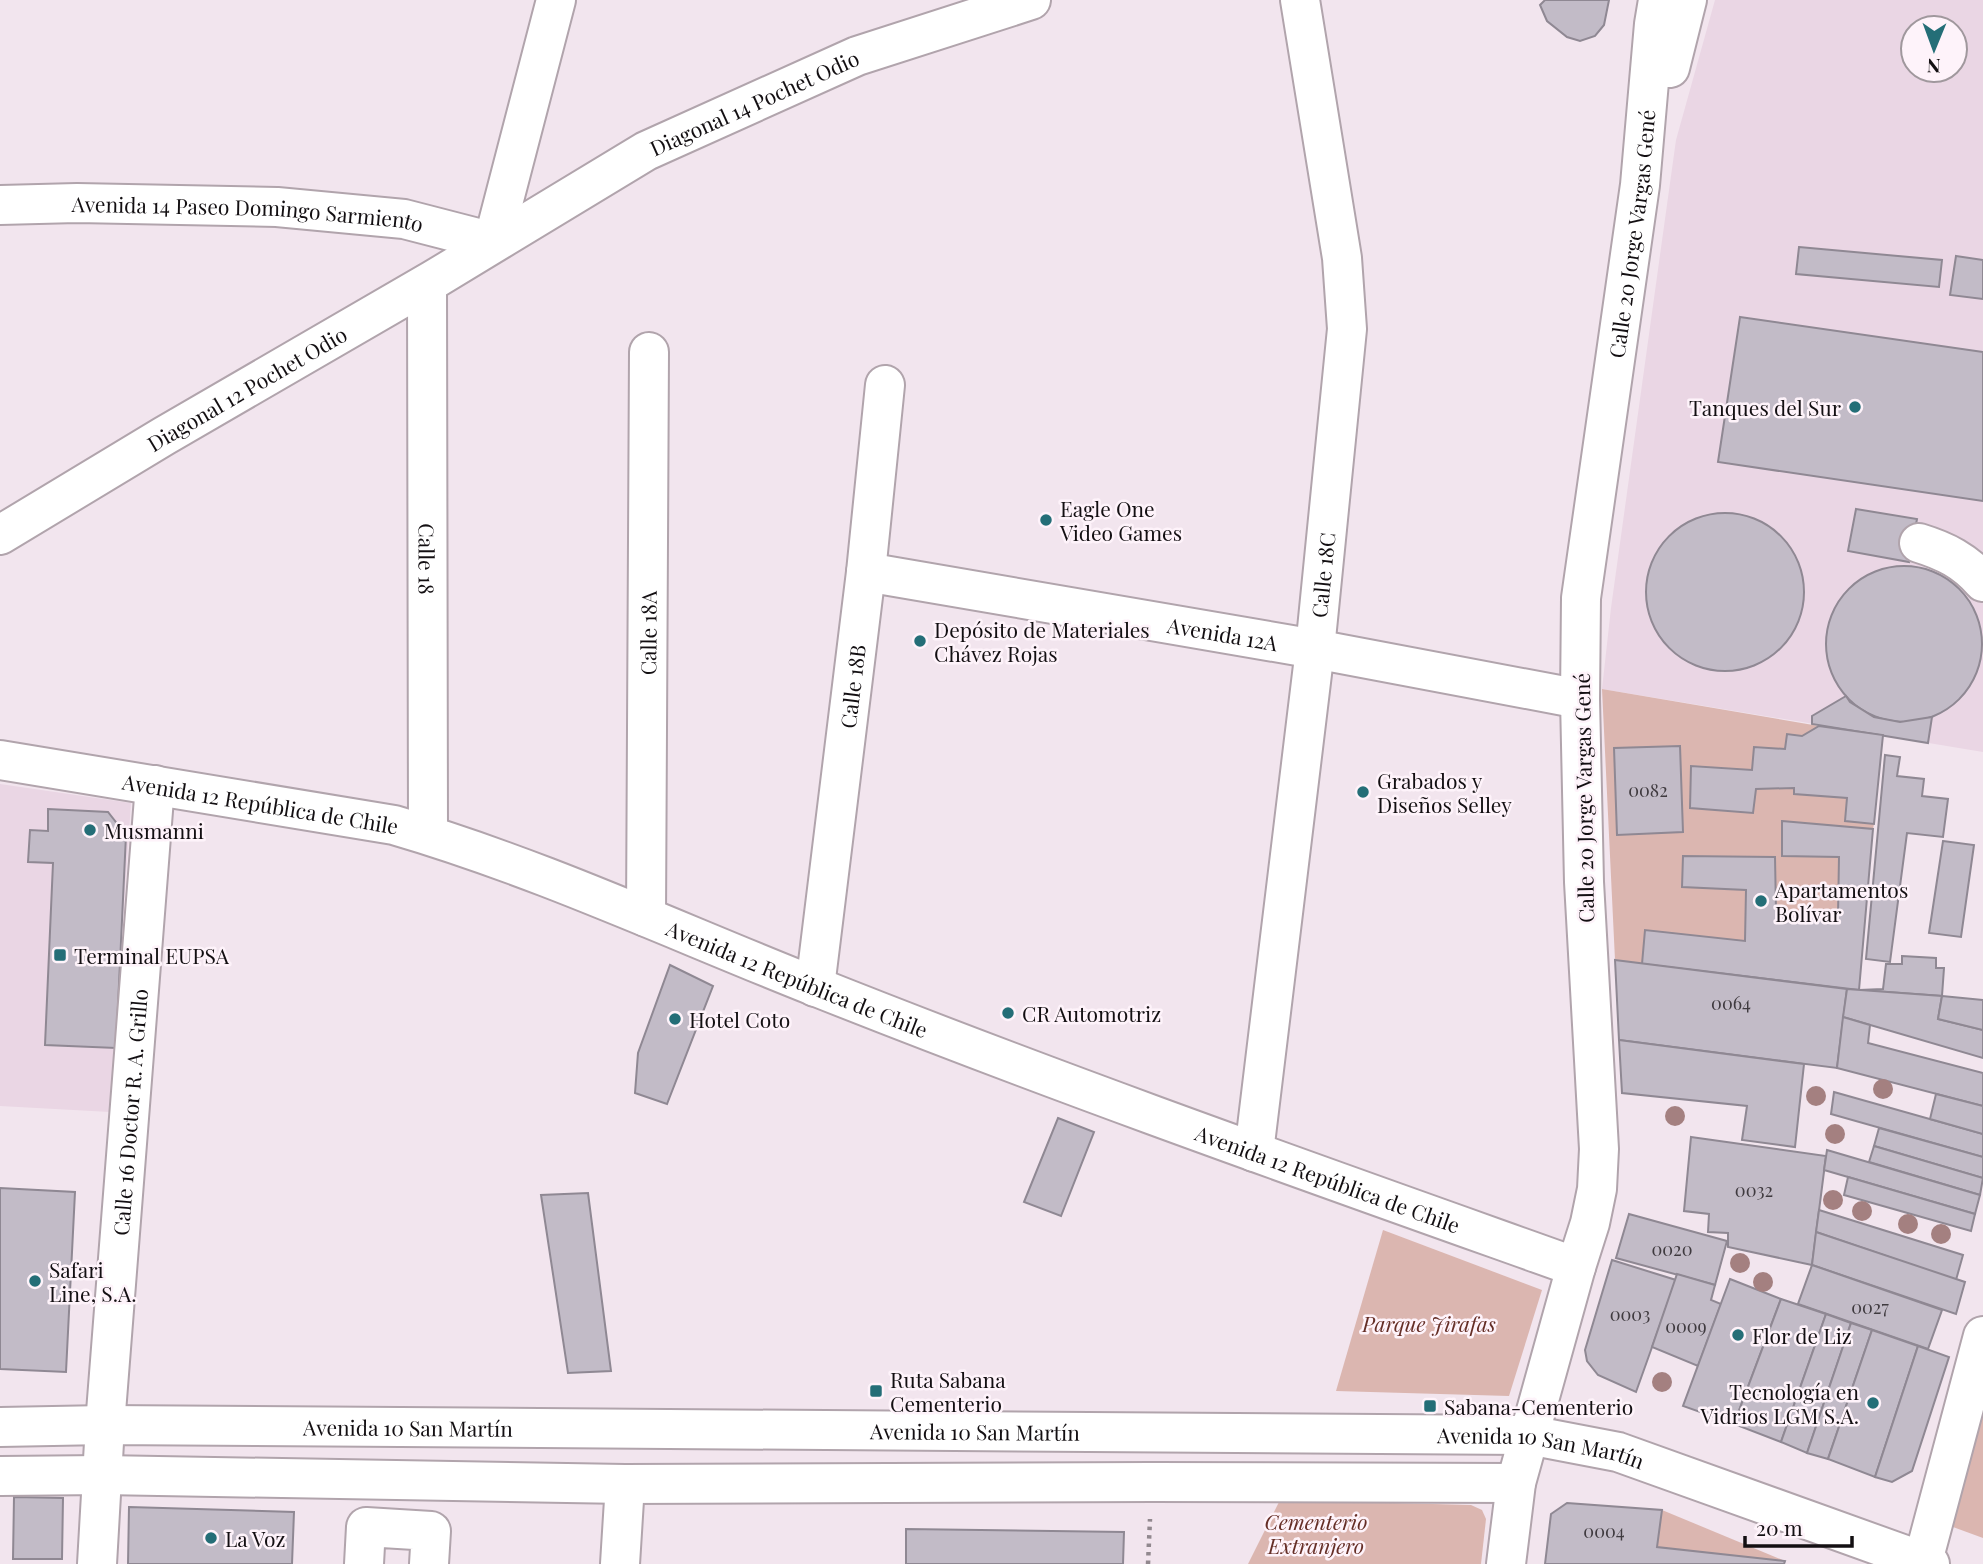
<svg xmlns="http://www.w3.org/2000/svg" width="1983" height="1564" font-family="'Playfair Display',serif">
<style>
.built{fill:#ead6e4;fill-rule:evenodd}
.green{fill:#dbb6b0}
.building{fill:#c2bbc7;stroke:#8f8893;stroke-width:2}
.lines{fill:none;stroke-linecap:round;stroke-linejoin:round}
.minor-casing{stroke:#b1a4ac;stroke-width:42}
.path{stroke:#91888e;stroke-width:4.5;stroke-dasharray:3.5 5;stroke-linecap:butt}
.minor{stroke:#fff;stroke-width:38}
.tree{fill:#a48080}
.poi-dot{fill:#246e77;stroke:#fef3fa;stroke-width:2.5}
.labels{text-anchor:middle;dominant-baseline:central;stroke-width:5;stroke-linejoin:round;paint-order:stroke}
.number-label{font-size:18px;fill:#3f3a3f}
.street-label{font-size:21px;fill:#130f12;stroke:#fef3fa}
.poi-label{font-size:21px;fill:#130f12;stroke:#fef3fa;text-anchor:start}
.park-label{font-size:21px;font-style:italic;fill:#652e26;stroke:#fef3fa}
</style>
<rect width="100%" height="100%" fill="#f2e5ee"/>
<g class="built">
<path d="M1715 0H1983V752L1602 689 1611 608 1676 140ZM1913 28H1955V70H1913Z"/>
<polygon points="0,784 131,803 110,1112 0,1106"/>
</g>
<g class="green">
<polygon points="1602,689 1819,726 1802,736 1787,735 1785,749 1754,747 1752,770 1692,766 1690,808 1752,813 1756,789 1794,788 1794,794 1847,798 1845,820 1874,824 1873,829 1782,821 1839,857 1838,915 1776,911 1775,857 1684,856 1682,887 1746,890 1745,941 1645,930 1642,964 1615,960"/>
<polygon points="1383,1230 1542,1290 1509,1396 1336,1391"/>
<polygon points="1983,1414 1983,1538 1953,1527"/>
<polygon points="1280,1500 1471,1505 1482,1510 1486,1519 1481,1564 1248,1564"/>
<polygon points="1662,1510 1785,1561 1657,1547"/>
</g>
<g class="building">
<polygon points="1545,0 1609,0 1604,25 1595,36 1580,41 1567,37 1547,21 1540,5"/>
<polygon points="1799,247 1942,260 1939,287 1796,274"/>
<polygon points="1956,256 1983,260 1983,299 1950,295"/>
<polygon points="1740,317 1983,352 1983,501 1718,462"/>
<polygon points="1856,509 1917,519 1909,562 1848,551"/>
<circle cx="1725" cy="592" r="79"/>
<circle cx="1904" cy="644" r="78"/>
<polygon points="1846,696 1850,702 1874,717 1900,722 1932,717 1928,743 1812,724 1812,716"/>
<polygon points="1819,726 1883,735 1874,824 1845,821 1847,798 1794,794 1794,788 1756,789 1753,813 1690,808 1691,766 1752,770 1754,747 1785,749 1787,734 1802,736"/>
<polygon points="1680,746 1683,832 1617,835 1614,748"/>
<polygon points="1885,755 1900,757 1897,776 1924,779 1922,796 1948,799 1943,837 1907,833 1890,962 1866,959"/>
<polygon points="48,809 108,812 126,835 116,1048 45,1045 53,863 28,862 30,830 48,831"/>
<polygon points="1782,821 1873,829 1859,990 1642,964 1645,930 1745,941 1746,890 1682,887 1683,856 1775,857 1776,911 1838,915 1839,857 1782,856"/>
<polygon points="1943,841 1974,845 1961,937 1929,933"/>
<polygon points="1902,956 1936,958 1936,968 1944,968 1942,996 1859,990 1883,989 1886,964 1902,964"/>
<polygon points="1615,960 1847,989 1837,1068 1619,1040"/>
<polygon points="670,965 713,986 667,1104 635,1093 638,1053"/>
<polygon points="1847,989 1942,996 1938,1019 1983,1030 1983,1058 1843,1017"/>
<polygon points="1942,996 1983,1000 1983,1030 1938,1019"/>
<polygon points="1843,1017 1870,1025 1868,1043 1983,1073 1983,1106 1837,1068"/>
<polygon points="1619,1040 1804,1064 1795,1147 1742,1140 1747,1106 1622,1093"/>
<polygon points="1834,1092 1983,1134 1983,1157 1831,1114"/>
<polygon points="1936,1094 1983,1106 1983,1134 1930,1119"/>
<polygon points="1058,1118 1094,1132 1061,1216 1024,1202"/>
<polygon points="1879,1128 1983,1157 1983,1178 1874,1146"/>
<polygon points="1691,1137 1826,1156 1812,1265 1728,1247 1728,1233 1708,1232 1709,1214 1684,1211"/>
<polygon points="1874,1146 1983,1178 1980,1195 1869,1162"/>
<polygon points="1827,1150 1980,1195 1975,1214 1824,1170"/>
<polygon points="1848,1177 1975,1214 1971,1231 1844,1195"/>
<polygon points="0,1188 75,1192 66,1372 0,1369"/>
<polygon points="588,1193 611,1371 568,1373 541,1195"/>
<polygon points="1819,1210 1963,1255 1956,1280 1816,1232"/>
<polygon points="1629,1214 1727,1241 1715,1285 1616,1258"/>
<polygon points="1816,1232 1965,1282 1956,1314 1812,1265"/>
<polygon points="1612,1260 1676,1280 1636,1392 1598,1375 1587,1361 1585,1350"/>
<polygon points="1812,1265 1942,1310 1928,1349 1798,1304"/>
<polygon points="1677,1274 1715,1285 1711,1300 1721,1304 1698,1366 1652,1347"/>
<polygon points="1730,1279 1781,1299 1734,1424 1683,1406"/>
<polygon points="1781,1299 1826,1314 1781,1442 1734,1424"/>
<polygon points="1826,1314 1851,1323 1807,1453 1781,1442"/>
<polygon points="1851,1323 1872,1330 1828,1459 1807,1453"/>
<polygon points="1872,1330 1918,1346 1875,1477 1828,1459"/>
<polygon points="1918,1346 1949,1357 1912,1471 1892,1482 1875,1477"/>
<polygon points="14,1497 63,1498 62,1559 13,1559"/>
<polygon points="1567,1503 1662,1510 1657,1547 1785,1561 1784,1564 1545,1564 1551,1514"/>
<polygon points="129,1507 294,1512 292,1564 128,1564"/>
<polygon points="906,1529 1124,1532 1123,1564 906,1564"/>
</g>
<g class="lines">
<g class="minor-casing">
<g id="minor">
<polyline points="1670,68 1687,0"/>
<path id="s1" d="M0 205 77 203 277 207 404 219 493 242"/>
<polyline points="493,242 556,0"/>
<path id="s2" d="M427 284 428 834"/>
<path id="s3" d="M0 535 164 436 433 280 646 151 857 56 1031 0"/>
<path d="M1919 543C1945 551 1965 561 1983 582"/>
<path id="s4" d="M866 572 1315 649 1580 699"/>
<path id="s5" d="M0 760 394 825C538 867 675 931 814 986 1065 1086 1321 1176 1576 1267"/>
<path id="s6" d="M646 917 649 352"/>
<path id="s7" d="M815 987 866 572 885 385"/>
<path id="s8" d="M1254 1152 1315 649 1347 329 1342 258 1300 0"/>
<path id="s9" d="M0 1427 105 1425 1529 1435 1618 1452 1930 1564"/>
<polyline points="0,1476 103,1475 625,1484 1152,1482 1516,1483"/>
<polyline points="1923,1561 1983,1336"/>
<path id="s10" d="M97 1564 105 1425 155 785"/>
<polyline points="364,1564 366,1527 431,1531 429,1564"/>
<polyline points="620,1564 625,1484"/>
<path id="s11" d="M1506 1564 1516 1483 1576 1267 1590 1223 1597 1189 1599 1149 1584 882 1580 699 1581 598 1640 185 1654 24 1658 0"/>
</g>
</g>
<polyline class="path" points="1148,1564 1150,1519"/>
<use href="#minor" class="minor"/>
</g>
<g class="tree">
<circle cx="1883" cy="1089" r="10"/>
<circle cx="1816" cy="1096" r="10"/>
<circle cx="1675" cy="1116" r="10"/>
<circle cx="1835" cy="1134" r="10"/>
<circle cx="1833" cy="1200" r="10"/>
<circle cx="1862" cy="1211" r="10"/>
<circle cx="1908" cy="1224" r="10"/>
<circle cx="1941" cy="1234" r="10"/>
<circle cx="1740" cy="1263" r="10"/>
<circle cx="1763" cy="1282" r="10"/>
<circle cx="1662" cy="1382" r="10"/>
</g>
<g class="poi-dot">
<circle cx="1855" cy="407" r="7"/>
<circle cx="1046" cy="520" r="7"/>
<circle cx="920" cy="641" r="7"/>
<circle cx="1363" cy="792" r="7"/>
<circle cx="90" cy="830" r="7"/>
<circle cx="1761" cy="901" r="7"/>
<rect x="53" y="948" width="14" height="14" rx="3.5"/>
<circle cx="1008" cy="1013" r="7"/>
<circle cx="675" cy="1019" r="7"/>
<circle cx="35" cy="1281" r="7"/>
<circle cx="1738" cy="1335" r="7"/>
<rect x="869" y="1384" width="14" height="14" rx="3.5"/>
<circle cx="1873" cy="1403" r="7"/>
<rect x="1423" y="1399" width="14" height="14" rx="3.5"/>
<circle cx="211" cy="1538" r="7"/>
</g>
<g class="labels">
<g class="number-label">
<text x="1648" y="790">0082</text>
<text x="1731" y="1003">0064</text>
<text x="1754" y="1190">0032</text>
<text x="1672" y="1249">0020</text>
<text x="1870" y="1307">0027</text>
<text x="1630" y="1314">0003</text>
<text x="1686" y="1326">0009</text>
<text x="1604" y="1531">0004</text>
</g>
<g class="street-label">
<text stroke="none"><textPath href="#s3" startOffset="870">Diagonal 14 Pochet Odio</textPath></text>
<text stroke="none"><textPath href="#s1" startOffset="248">Avenida 14 Paseo Domingo Sarmiento</textPath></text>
<text stroke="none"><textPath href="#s11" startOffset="1346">Calle 20 Jorge Vargas Gené</textPath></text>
<text stroke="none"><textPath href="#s3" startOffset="287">Diagonal 12 Pochet Odio</textPath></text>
<text stroke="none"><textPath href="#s2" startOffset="275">Calle 18</textPath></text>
<text stroke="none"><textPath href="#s8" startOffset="581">Calle 18C</textPath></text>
<text stroke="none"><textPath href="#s6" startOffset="284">Calle 18A</textPath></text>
<text stroke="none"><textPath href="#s4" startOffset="362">Avenida 12A</textPath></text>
<text stroke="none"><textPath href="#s7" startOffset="303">Calle 18B</textPath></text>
<text transform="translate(1583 798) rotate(-91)">Calle 20 Jorge Vargas Gené</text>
<text stroke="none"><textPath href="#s5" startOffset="264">Avenida 12 República de Chile</textPath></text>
<text stroke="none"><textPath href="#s5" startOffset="831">Avenida 12 República de Chile</textPath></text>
<text stroke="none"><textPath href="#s10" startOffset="453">Calle 16 Doctor R. A. Grillo</textPath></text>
<text stroke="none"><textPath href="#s5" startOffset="1398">Avenida 12 República de Chile</textPath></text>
<text stroke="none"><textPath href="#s9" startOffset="408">Avenida 10 San Martín</textPath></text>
<text stroke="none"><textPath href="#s9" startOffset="975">Avenida 10 San Martín</textPath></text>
<text stroke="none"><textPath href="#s9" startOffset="1542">Avenida 10 San Martín</textPath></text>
</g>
<g class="poi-label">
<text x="1841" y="407" text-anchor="end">Tanques del Sur</text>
<text x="1060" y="508">Eagle One<tspan x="1060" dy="24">Video Games</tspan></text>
<text x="934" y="629">Depósito de Materiales<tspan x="934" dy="24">Chávez Rojas</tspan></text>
<text x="1377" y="780">Grabados y<tspan x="1377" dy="24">Diseños Selley</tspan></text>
<text x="104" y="830">Musmanni</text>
<text x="1775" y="889">Apartamentos<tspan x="1775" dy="24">Bolívar</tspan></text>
<text x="74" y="955">Terminal EUPSA</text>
<text x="1022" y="1013">CR Automotriz</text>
<text x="689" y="1019">Hotel Coto</text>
<text x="49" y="1269">Safari<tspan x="49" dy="24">Line, S.A.</tspan></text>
<text x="1752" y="1335">Flor de Liz</text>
<text x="890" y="1379">Ruta Sabana<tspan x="890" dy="24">Cementerio</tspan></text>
<text x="1859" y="1391" text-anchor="end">Tecnología en<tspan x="1859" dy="24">Vidrios LGM S.A.</tspan></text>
<text x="1444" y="1406">Sabana-Cementerio</text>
<text x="225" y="1538">La Voz</text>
</g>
<g class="park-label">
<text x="1429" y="1323">Parque Jirafas</text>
<text x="1316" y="1521">Cementerio<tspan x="1316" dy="24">Extranjero</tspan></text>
</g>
</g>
<g transform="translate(1934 49) rotate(181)"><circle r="33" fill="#fef3fa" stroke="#a0989d" stroke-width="2"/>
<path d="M0-5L12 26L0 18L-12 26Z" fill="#246e77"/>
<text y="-10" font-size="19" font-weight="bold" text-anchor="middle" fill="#130f12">N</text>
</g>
<path d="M1745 1536v10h107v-10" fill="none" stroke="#130f12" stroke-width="3.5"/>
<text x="1756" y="1536" font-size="21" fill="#130f12" stroke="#fef3fa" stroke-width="5" paint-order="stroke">20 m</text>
</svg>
